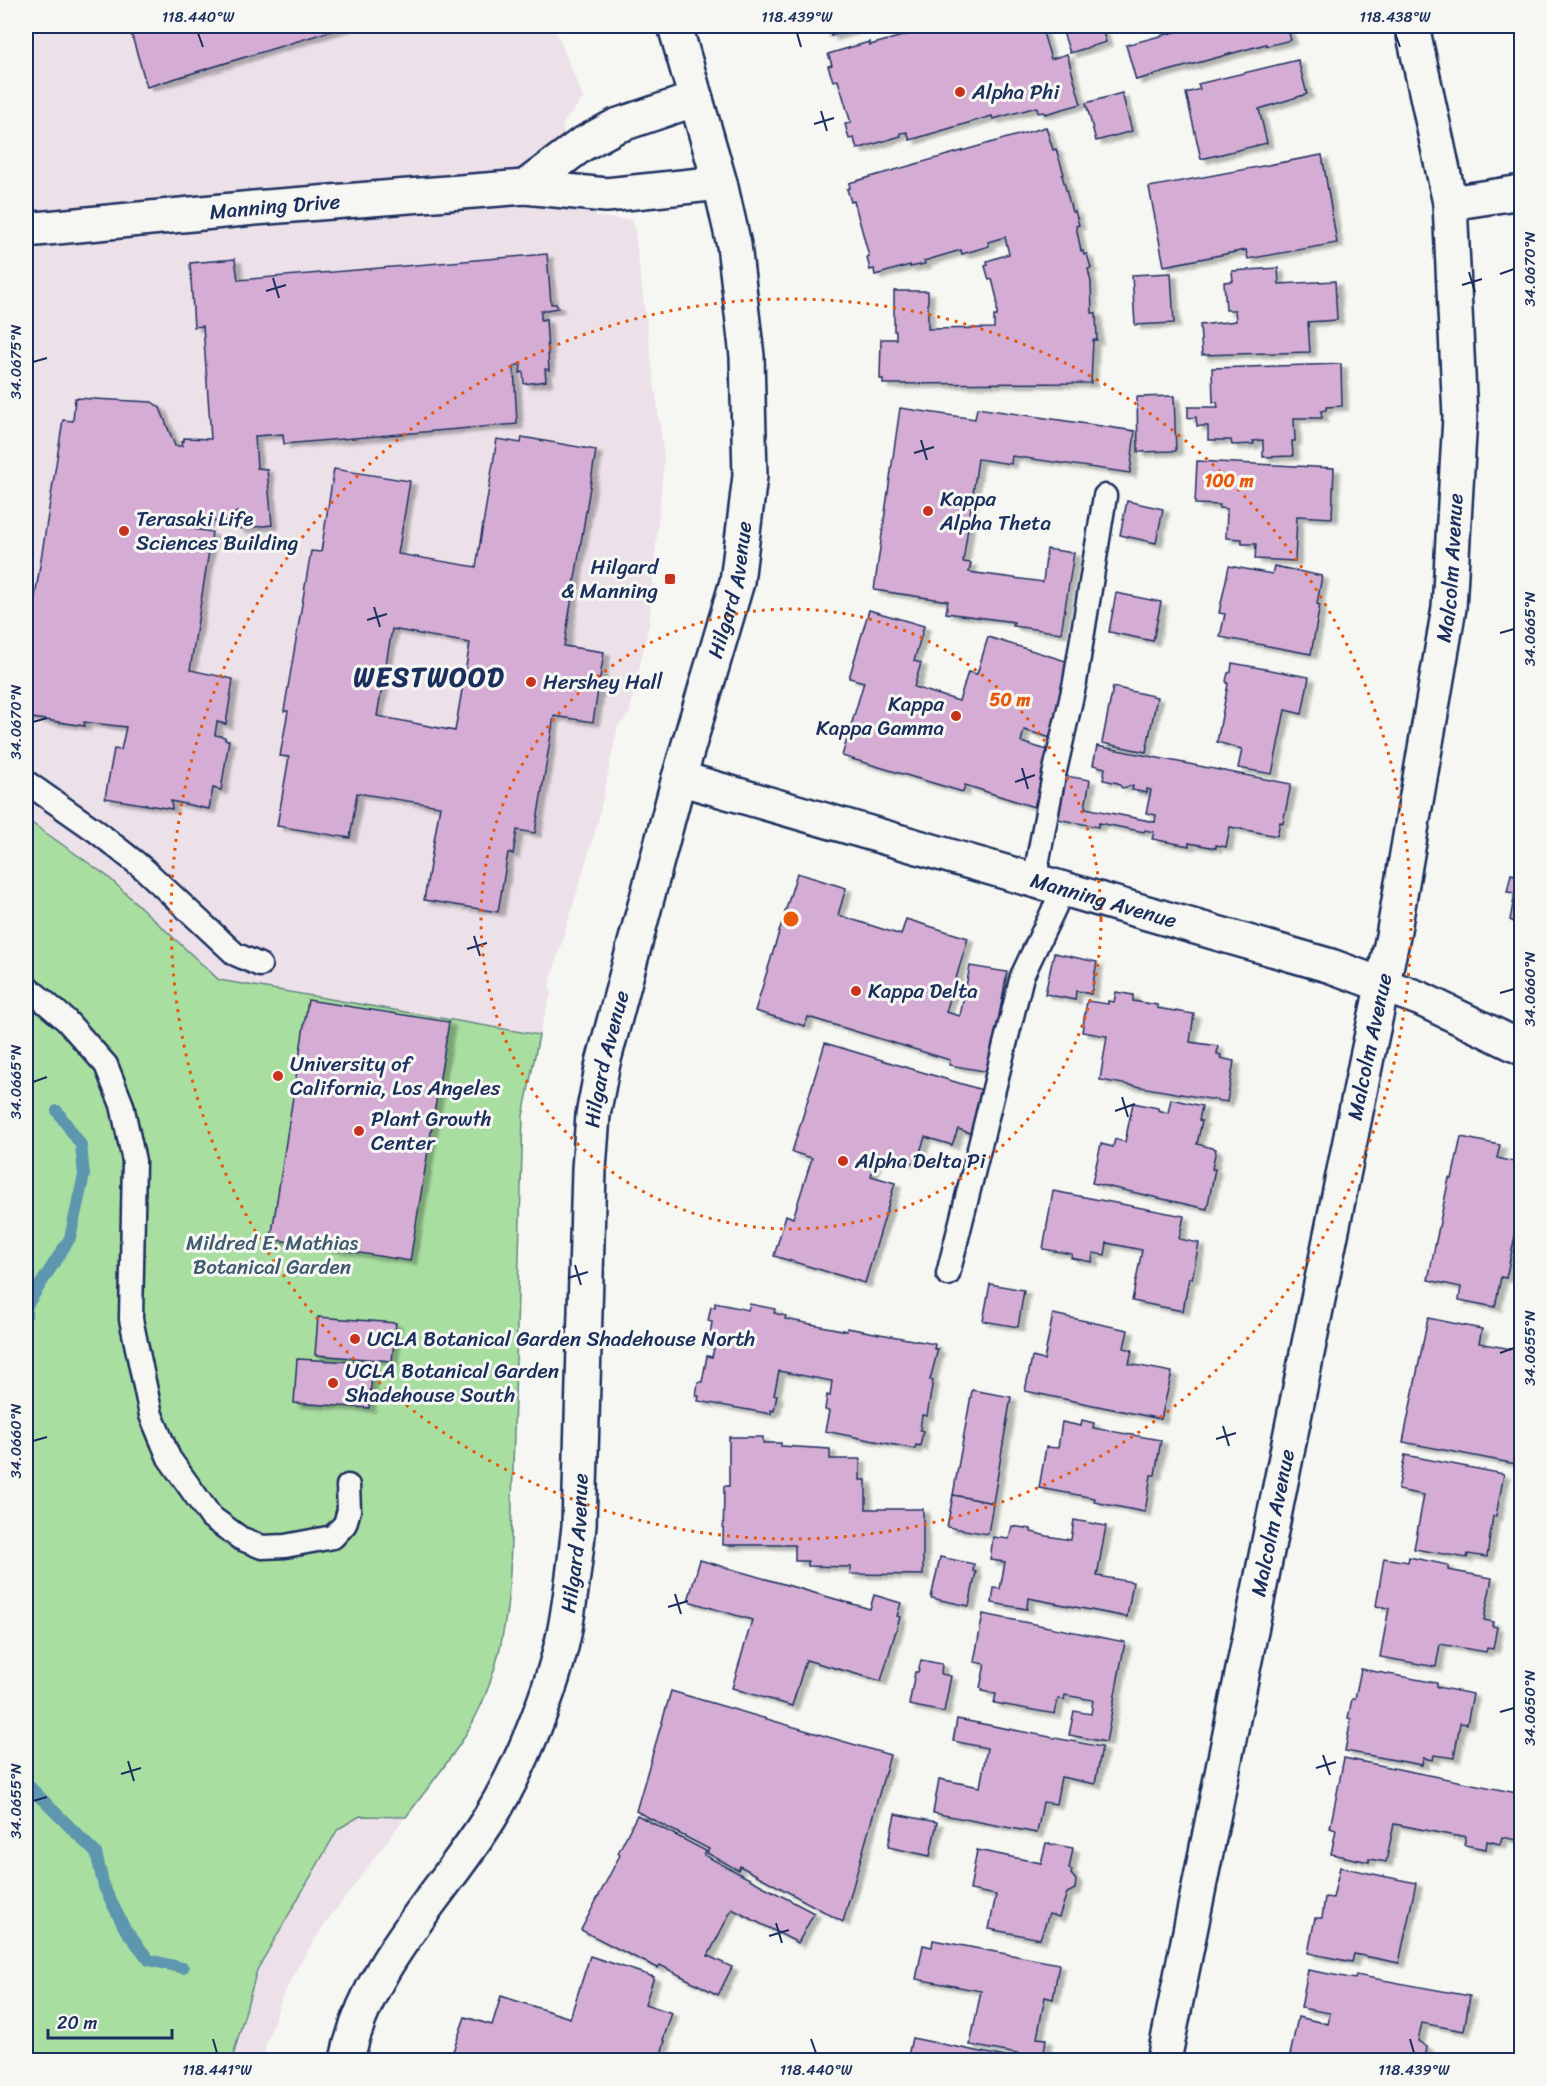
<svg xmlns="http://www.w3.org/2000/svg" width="1547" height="2086" font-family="Sriracha,sans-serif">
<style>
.built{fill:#ece0e9}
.green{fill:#a9dea1;stroke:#628680;stroke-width:1.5}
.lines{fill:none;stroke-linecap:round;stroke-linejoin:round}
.stream{stroke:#5d96af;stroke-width:12}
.building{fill:#d5add4;stroke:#1b2f5e;stroke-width:1.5;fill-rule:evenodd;filter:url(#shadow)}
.lane-casing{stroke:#1b2f5e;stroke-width:27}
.street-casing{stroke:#1b2f5e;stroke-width:38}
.secondary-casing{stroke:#1b2f5e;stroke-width:38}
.lane{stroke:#f6f6f2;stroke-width:22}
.street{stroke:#f6f6f2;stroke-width:33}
.secondary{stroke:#f6f6f2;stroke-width:33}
.ticks{fill:none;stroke:#1b2f5e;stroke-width:2}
.ring{fill:none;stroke:#e8590c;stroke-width:3;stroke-dasharray:3 6}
.poi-dot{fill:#c8321e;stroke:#f6f6f2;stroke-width:2}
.labels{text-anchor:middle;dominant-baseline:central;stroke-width:6;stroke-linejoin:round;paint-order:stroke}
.poi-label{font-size:21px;fill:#1b2f5e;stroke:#f6f6f2;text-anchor:start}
.street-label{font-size:21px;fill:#1b2f5e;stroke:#f6f6f2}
.park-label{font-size:21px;fill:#3e5b6f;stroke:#f6f6f2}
.district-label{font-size:27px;font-weight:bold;letter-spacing:1.5px;fill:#1b2f5e;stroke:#f6f6f2}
.centre{fill:#e8590c;stroke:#f6f6f2;stroke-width:3}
.ring-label{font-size:18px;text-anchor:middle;font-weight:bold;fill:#e8590c;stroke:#f6f6f2;stroke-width:6;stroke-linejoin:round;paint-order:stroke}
.neatline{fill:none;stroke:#1b2f5e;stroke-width:2}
.ticks-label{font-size:15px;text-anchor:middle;fill:#1b2f5e}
</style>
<defs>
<filter id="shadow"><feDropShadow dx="6" dy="4" stdDeviation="1.5" flood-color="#0004"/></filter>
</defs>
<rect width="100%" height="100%" fill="#f6f6f2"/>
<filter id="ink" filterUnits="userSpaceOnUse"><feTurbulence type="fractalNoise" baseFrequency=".0167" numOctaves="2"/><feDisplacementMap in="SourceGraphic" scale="12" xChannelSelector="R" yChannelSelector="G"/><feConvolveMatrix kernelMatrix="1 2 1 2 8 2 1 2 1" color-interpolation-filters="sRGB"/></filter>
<g filter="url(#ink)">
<polygon class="built" points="26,26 554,26 583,98 562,125 596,217 633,220 664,457 649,624 629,715 618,725 598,821 548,989 552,990 539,1035 523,1116 510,1573 508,1611 500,1652 487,1692 463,1739 323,1927 301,1961 282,1998 267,2041 263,2060 26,2060"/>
<path class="green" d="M26 819 107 876 219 980 539 1035 523 1116 510 1573C507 1632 495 1689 463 1739 446 1766 425 1791 406 1817L360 1816 338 1829 257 1970 232 2060H26Z"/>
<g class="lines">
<g class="stream">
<polyline points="26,1316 26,1307 70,1238 84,1175 81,1145 57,1111"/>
<polyline points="26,1783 96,1853 104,1887 125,1929 149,1960 183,1968"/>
</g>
</g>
<g class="building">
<polygon points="129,26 347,26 147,87"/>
<polygon points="822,26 867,26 831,36 829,31 824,33"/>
<polygon points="938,26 1041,26 1051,59 1067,54 1081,104 1045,114 1044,112 1038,113 1037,107 993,119 992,116 910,140 907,132 900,133 901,136 857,149 854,138 849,139 845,124 851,123 838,80 833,81 828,66 832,65 828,54 869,42 870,45"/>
<polygon points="1061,26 1101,26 1106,42 1070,53"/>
<polygon points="1159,26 1287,26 1291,40 1267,46 1266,44 1136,80 1126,45 1183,30 1182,27 1161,33"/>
<polygon points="1298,60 1307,94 1259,109 1267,143 1201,159 1186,93 1200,89 1198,84"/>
<polygon points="1122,93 1132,131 1096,141 1086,103"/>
<polygon points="1046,127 1053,150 1056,149 1064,174 1062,175 1072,212 1075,211 1079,225 1076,226 1081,251 1083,251 1084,255 1087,254 1091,268 1088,269 1091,282 1092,313 1096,313 1097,340 1093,340 1091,383 883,384 883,379 880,379 881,339 896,339 896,331 894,331 894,291 928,291 928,329 994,328 994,316 997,316 997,299 992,279 989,280 985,266 988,265 987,261 1009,254 1005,237 988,242 989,246 962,254 961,250 924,261 925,264 910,267 910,265 875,275 874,269 870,270 867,257 869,256 854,201 851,202 847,189 850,188 849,183"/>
<polygon points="1322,155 1337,243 1248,259 1246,250 1164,266 1149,187"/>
<polygon points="547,254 551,304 556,304 558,308 541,311 541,320 546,319 549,370 545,369 546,381 524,384 523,372 520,373 521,364 514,366 517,424 284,444 283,434 255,436 257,468 267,469 272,525 238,529 237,512 232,515 231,520 198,523 193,529 212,532 190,670 233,679 226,724 217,722 215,735 225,737 225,740 229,740 221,790 213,788 209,809 171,801 172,809 105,798 114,749 121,750 126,727 84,722 85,726 26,717 26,654 63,420 73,421 75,398 152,402 160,408 175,446 182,446 181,442 184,441 184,438 211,439 203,326 194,327 190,263 235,259 238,280"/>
<polygon points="1278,268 1279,284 1335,281 1337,320 1308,322 1310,352 1202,355 1200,325 1236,321 1235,310 1226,310 1224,282 1233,281 1232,271"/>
<polygon points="1171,273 1174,323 1135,325 1132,275"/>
<polygon points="1341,364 1342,406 1326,407 1326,410 1321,411 1322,418 1294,418 1295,441 1292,441 1293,456 1263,457 1263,440 1253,441 1254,444 1232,445 1231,440 1208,440 1208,426 1197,426 1196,417 1188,418 1188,407 1218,407 1217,402 1213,402 1212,368"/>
<polygon points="1174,396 1176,451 1138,452 1137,397"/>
<polygon points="900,408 975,419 977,408 1135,431 1130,473 1012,456 1011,464 978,459 963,562 971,563 969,572 1043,582 1047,549 1074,553 1061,633 1013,626 1014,622 946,613 948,601 874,590"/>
<path d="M522 437 596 450 564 646 604 652 593 722 554 716 535 833 517 830 513 854 508 853 498 912 424 900 440 806 357 793 350 838 277 826 289 757 280 756 288 711H284L311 551 321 552 334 469 410 481 398 554 476 567 497 439 521 443ZM392 629 470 643 455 731 377 716Z"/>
<polygon points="1197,461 1334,468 1332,518 1297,516 1295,561 1255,559 1256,544 1242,544 1242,539 1226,538 1227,509 1219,508 1220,505 1195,504"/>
<polygon points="1127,501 1163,509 1156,543 1120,535"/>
<polygon points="1229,566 1272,574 1274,566 1322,576 1317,604 1320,605 1311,654 1220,637 1225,614 1219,613"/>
<polygon points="1116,593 1161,602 1153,641 1109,632"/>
<polygon points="869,610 924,626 914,661 921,663 914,687 959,701 968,672 977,674 988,637 1069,662 1060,692 1064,693 1051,738 1024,730 1021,742 1050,751 1034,807 965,785 963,792 842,756 864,682 849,678"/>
<polygon points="1232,663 1309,677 1302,714 1285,710 1272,774 1238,768 1242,749 1217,742 1228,684 1226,681 1228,673 1231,672"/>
<polygon points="1113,687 1157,697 1146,752 1102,743"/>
<polygon points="1097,746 1291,784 1283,823 1280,822 1277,836 1230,827 1226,847 1216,845 1216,848 1189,843 1189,846 1152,839 1154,832 1145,830 1144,832 1099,823 1098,827 1057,819 1066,776 1090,780 1085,808 1155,822 1156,815 1146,813 1151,790 1147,789 1147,793 1132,790 1133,786 1131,786 1122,788 1118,783 1103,780 1105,768 1093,765"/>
<polygon points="1522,798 1522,826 1516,825"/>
<polygon points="1522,842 1522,926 1510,920 1515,893 1507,892 1511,874 1515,875"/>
<polygon points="797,873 846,888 838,915 901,935 906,919 968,938 946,1012 960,1016 970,966 1007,972 989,1072 949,1065 950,1060 808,1017 805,1026 755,1011"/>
<polygon points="1054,953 1097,962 1091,994 1076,991 1075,1000 1045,994"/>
<polygon points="1116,992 1133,995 1133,1001 1157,1005 1157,1008 1194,1014 1190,1042 1218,1046 1217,1054 1221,1055 1220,1058 1234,1061 1227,1102 1100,1080 1107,1036 1082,1032 1087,1001 1108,1004 1108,1001 1114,1002"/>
<polygon points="308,1000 449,1022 410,1261 271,1239"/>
<polygon points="825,1043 989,1092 976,1135 958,1129 952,1145 925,1137 916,1164 878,1153 871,1176 895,1183 865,1283 774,1256 786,1215 793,1218 812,1158 792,1152"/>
<polygon points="1171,1099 1202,1106 1199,1120 1202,1121 1197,1144 1216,1149 1212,1169 1215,1169 1207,1209 1092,1183 1101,1144 1113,1147 1115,1139 1125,1142 1133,1103 1158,1108 1158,1110 1168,1113"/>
<polygon points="1461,1137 1500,1145 1497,1158 1514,1162 1519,1155 1522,1158 1522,1227 1515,1236 1506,1278 1501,1277 1495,1307 1459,1300 1461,1287 1428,1280 1449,1178 1452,1179"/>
<polygon points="1053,1191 1184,1216 1179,1239 1199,1243 1192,1279 1189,1278 1183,1311 1132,1301 1142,1250 1107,1243 1105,1255 1093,1253 1092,1262 1071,1258 1072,1254 1043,1249"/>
<polygon points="990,1284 1024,1290 1018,1327 983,1321"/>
<polygon points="715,1303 748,1310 750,1304 775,1309 774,1313 786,1316 785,1319 847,1331 847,1328 935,1344 934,1349 938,1349 930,1380 933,1380 927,1416 922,1415 920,1430 923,1431 920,1446 916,1445 915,1449 825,1431 829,1411 825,1410 827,1395 830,1396 832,1381 779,1371 774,1395 777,1395 774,1411 771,1410 771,1414 698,1401 699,1396 696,1396 698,1382 702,1382 707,1356 712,1357 714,1349 708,1347 712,1322 708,1321 711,1307 715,1307"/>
<polygon points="1053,1314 1128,1330 1124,1348 1132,1350 1129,1364 1172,1372 1161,1419 1025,1391 1032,1357 1044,1360"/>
<polygon points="318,1317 396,1323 392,1361 315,1355"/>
<polygon points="1428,1318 1482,1329 1479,1343 1517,1350 1514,1363 1522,1365 1522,1464 1516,1464 1403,1442"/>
<polygon points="297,1359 373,1363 369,1408 294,1403"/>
<polygon points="972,1390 1011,1397 993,1503 953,1495"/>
<polygon points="1082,1420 1094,1423 1093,1428 1161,1440 1155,1475 1151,1475 1145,1512 1094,1502 1095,1498 1039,1488 1046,1447 1058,1448 1062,1422 1081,1426"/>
<polygon points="729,1437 763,1437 763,1443 781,1443 781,1446 830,1449 830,1459 860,1459 860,1480 866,1480 866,1509 923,1509 923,1575 850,1574 850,1567 808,1566 808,1561 795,1561 795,1545 723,1545 724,1486 729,1486"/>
<polygon points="1405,1455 1504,1474 1496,1516 1493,1516 1487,1557 1468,1554 1467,1558 1414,1549 1424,1495 1398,1490"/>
<polygon points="953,1495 993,1503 988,1534 947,1527"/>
<polygon points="1074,1520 1106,1526 1097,1576 1133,1582 1127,1617 1028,1598 1027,1609 992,1603 994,1588 1000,1589 1005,1562 990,1560 993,1537 1009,1539 1012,1526 1031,1529 1031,1532 1047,1536 1071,1540"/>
<polygon points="940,1557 974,1564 973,1571 976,1572 969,1606 931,1598"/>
<polygon points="1409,1557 1448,1565 1448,1570 1492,1578 1484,1620 1493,1622 1492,1626 1497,1627 1493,1649 1487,1648 1486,1652 1440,1644 1436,1667 1380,1657 1389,1608 1376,1606 1384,1558 1408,1562"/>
<polygon points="700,1560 870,1609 874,1595 901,1603 897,1616 900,1617 881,1681 806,1660 792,1706 732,1688 752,1620 688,1601"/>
<polygon points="983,1614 1125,1642 1106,1742 1069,1735 1074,1711 1091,1714 1093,1700 1065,1695 1064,1700 1058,1699 1055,1714 994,1703 996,1694 982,1691 983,1689 980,1688 985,1664 974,1662"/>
<polygon points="921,1660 942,1664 941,1674 951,1676 944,1712 909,1705 915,1672 918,1672"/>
<polygon points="1361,1669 1437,1683 1437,1687 1473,1694 1467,1724 1460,1723 1454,1758 1434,1755 1433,1760 1423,1758 1422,1765 1345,1751 1351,1719 1348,1718 1352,1699 1355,1699"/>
<polygon points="671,1691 890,1755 843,1922 740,1866 738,1870 707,1853 709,1849 636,1811"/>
<polygon points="957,1719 1102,1747 1095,1784 1061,1777 1056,1804 1043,1802 1037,1833 933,1813 939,1779 980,1787 987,1748 953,1741"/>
<polygon points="1522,1755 1522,1778 1517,1778"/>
<polygon points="1344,1758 1522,1794 1522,1841 1502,1837 1500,1844 1487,1841 1486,1849 1464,1845 1466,1836 1455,1836 1394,1824 1386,1862 1369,1859 1369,1862 1331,1854 1336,1830 1330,1828"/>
<polygon points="895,1814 937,1822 930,1856 888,1847"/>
<polygon points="637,1815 706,1851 704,1855 814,1913 798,1943 732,1909 708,1956 732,1967 718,1995 660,1965 658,1968 630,1955 581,1930 620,1855 618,1853"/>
<polygon points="1046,1843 1073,1848 1069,1869 1072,1870 1071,1874 1076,1880 1075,1889 1067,1893 1059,1917 1049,1914 1040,1939 989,1929 996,1895 970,1890 977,1850 1041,1863"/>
<polygon points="1340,1867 1416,1883 1399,1963 1354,1954 1352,1962 1308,1953 1315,1918 1322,1918 1325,1897 1333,1898"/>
<polygon points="933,1940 1059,1964 1053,1999 1045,1997 1037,2038 1046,2039 1043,2059 970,2045 981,1991 916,1979 923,1945 932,1947"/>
<polygon points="590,1956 654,1977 645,2004 672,2013 663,2040 665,2041 660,2058 669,2060 450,2060 465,2017 492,2025 501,1996 570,2018"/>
<polygon points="1308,1970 1355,1979 1356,1975 1470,1996 1464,2031 1422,2023 1418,2041 1427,2047 1425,2060 1289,2060 1298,2017 1328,2024 1330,2013 1301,2008"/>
<polygon points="912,2038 1021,2060 907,2060"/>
</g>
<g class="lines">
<g class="lane-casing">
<g id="lane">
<polyline points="26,782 96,831 144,869 235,954 260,965"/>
<polyline points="1034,881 1054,775 1075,682 1105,496"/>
<polyline points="26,986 66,1020 106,1065 122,1105 134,1161 131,1319 151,1415 169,1458 211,1517 240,1538 262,1547 285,1546 333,1537 345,1524 349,1510 348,1486"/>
<polyline points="948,1274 1022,976 1063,890"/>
</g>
</g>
<g class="street-casing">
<g id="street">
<polyline points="525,187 581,145 616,126 696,99"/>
<polyline points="1450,203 1522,192"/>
<path id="s1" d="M26 230 254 208 525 187 606 195 720 183"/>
<path id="s2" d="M679 778 1331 966 1421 999 1522 1048"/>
<path id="s3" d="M1164 2060 1367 1057 1393 936 1449 608 1460 417 1450 203 1412 26"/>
</g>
</g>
<g class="secondary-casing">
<g id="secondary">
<path id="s4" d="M347 2060C366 1966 439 1898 489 1819 520 1769 552 1691 564 1634 571 1598 575 1562 579 1526L589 1169 593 1115 603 1063 679 778 737 582 750 476 747 356 734 245 720 183 675 26"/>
</g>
</g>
<use href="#lane" class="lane"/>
<use href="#street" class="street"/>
<use href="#secondary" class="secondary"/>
</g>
</g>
<path class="ticks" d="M198 33 203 47M797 33 801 47M1395 33 1400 47M821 111 827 131M814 124 834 118M1469 272 1475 292M1500 274 1514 269M273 278 279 298M1462 285 1482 279M266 291 286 285M33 362 47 358M921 440 927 460M914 453 934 447M374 607 380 627M367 620 387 614M1500 633 1514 629M33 722 47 718M1022 768 1028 789M1015 782 1035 775M474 936 480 956M467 949 487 943M1500 993 1514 989M33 1082 47 1077M1122 1097 1128 1117M1115 1111 1135 1104M575 1265 581 1285M568 1278 588 1272M1500 1353 1514 1348M1223 1426 1229 1446M1216 1439 1236 1433M33 1441 47 1437M675 1594 681 1614M668 1607 688 1601M1500 1712 1514 1708M1323 1755 1330 1775M128 1761 134 1781M1316 1768 1336 1762M121 1774 141 1768M33 1801 47 1797M776 1923 782 1943M769 1936 789 1930M213 2039 217 2053M811 2039 816 2053M1410 2039 1414 2053"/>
<g class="ring">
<circle cx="791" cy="919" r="310"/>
<circle cx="791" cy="919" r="620"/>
</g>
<g class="poi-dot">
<circle cx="960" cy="92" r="6"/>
<circle cx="928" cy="511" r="6"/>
<circle cx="124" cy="531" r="6"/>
<rect x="664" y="573" width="12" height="12" rx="3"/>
<circle cx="531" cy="682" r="6"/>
<circle cx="956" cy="716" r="6"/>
<circle cx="856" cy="991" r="6"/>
<circle cx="278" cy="1076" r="6"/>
<circle cx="359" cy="1131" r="6"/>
<circle cx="843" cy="1161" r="6"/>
<circle cx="355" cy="1339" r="6"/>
<circle cx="333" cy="1383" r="6"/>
</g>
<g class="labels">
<g class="poi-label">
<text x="972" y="92">Alpha Phi</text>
<text x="940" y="499">Kappa<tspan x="940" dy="24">Alpha Theta</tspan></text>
<text x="136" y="519">Terasaki Life<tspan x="136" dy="24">Sciences Building</tspan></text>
<text x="658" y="567" text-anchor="end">Hilgard<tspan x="658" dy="24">&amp; Manning</tspan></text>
<text x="543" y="682">Hershey Hall</text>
<text x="944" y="704" text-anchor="end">Kappa<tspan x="944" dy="24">Kappa Gamma</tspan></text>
<text x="868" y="991">Kappa Delta</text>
<text x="290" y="1064">University of<tspan x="290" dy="24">California, Los Angeles</tspan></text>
<text x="371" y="1119">Plant Growth<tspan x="371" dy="24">Center</tspan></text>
<text x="855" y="1161">Alpha Delta Pi</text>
<text x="367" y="1339">UCLA Botanical Garden Shadehouse North</text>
<text x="345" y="1371">UCLA Botanical Garden<tspan x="345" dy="24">Shadehouse South</tspan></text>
</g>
<g class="street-label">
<text stroke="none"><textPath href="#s1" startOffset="250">Manning Drive</textPath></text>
<text stroke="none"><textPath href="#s3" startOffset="1520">Malcolm Avenue</textPath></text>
<text stroke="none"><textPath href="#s4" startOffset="1546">Hilgard Avenue</textPath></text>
<text stroke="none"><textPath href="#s2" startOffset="442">Manning Avenue</textPath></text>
<text stroke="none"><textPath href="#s3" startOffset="1034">Malcolm Avenue</textPath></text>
<text stroke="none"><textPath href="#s4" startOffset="1060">Hilgard Avenue</textPath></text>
<text stroke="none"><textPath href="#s3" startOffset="548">Malcolm Avenue</textPath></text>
<text stroke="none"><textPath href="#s4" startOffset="574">Hilgard Avenue</textPath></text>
</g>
<g class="park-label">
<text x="272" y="1243">Mildred E. Mathias<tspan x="272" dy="24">Botanical Garden</tspan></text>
</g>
<g class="district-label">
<text x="429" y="677">WESTWOOD</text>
</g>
</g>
<circle cx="791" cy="919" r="9" class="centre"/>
<g class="ring-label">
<text x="1229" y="487">100 m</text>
<text x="1010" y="706">50 m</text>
</g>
<rect width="1547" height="2086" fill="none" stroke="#f6f6f2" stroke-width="66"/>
<path d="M48 2029v9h124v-9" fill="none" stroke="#1b2f5e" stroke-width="3"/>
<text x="57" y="2029" font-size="18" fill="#1b2f5e" stroke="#f6f6f2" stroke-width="4.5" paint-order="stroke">20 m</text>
<rect x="33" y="33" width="1481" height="2020" class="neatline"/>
<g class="ticks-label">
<text x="198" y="22">118.440°W</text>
<text x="797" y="22">118.439°W</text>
<text x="1395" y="22">118.438°W</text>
<text transform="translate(1530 269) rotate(-90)" y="5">34.0670°N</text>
<text transform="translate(16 362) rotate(-90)" y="5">34.0675°N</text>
<text transform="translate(1530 629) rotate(-90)" y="5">34.0665°N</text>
<text transform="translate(16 722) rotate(-90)" y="5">34.0670°N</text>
<text transform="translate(1530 989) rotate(-90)" y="5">34.0660°N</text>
<text transform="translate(16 1082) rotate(-90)" y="5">34.0665°N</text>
<text transform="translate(1530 1348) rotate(-90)" y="5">34.0655°N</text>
<text transform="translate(16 1441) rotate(-90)" y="5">34.0660°N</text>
<text transform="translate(1530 1708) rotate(-90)" y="5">34.0650°N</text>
<text transform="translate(16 1801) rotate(-90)" y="5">34.0655°N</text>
<text x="217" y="2075">118.441°W</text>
<text x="816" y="2075">118.440°W</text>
<text x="1414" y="2075">118.439°W</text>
</g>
</svg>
